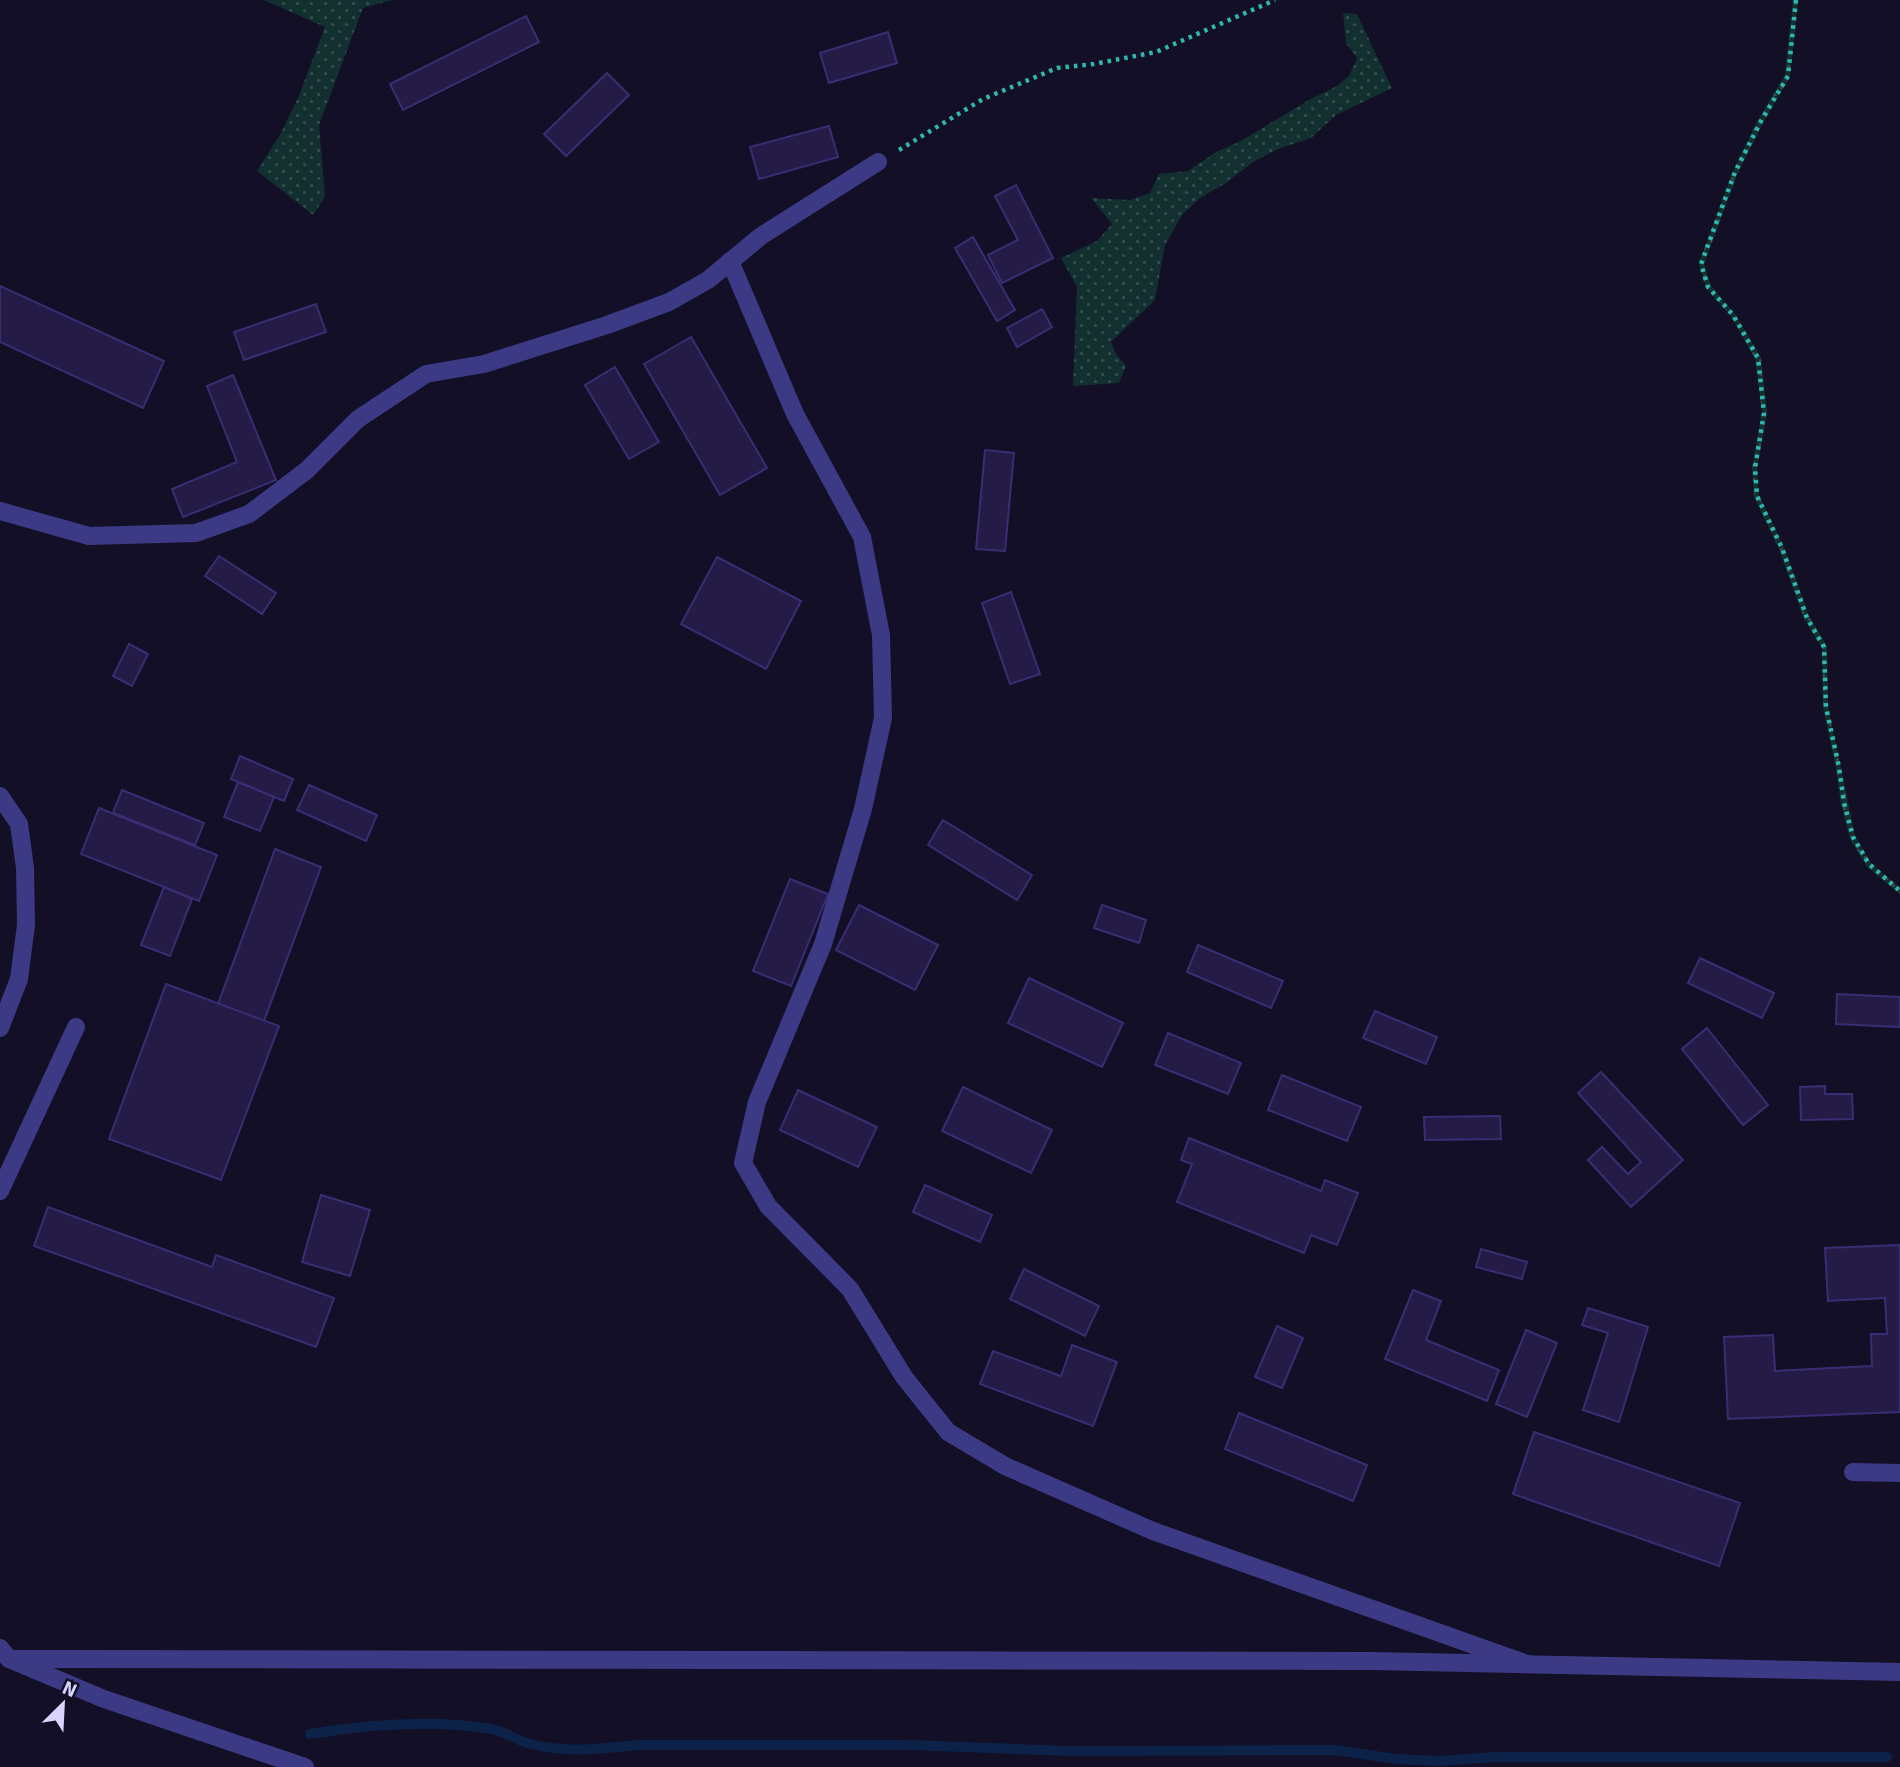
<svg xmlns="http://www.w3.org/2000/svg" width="1900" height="1767" font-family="Signika,sans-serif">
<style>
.grass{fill:url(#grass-dots)}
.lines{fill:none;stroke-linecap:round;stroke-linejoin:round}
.stream{stroke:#0c2248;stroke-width:10}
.building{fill:#241b47;stroke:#3b2d73;stroke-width:2}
.path{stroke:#2fb8b0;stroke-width:4.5;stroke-dasharray:3.5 5;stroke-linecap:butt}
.minor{stroke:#3d3a85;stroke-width:18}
</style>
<defs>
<pattern id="grass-dots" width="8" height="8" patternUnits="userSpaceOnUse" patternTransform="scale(1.75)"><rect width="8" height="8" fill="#12302f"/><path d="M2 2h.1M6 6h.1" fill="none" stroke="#344d4e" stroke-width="1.8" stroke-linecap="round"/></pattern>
</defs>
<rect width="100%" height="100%" fill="#130f26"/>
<g class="grass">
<polygon points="264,0 392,0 363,8 319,125 325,197 313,215 257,171 281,133 298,98 325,27"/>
<polygon points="1793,0 1798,0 1790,77 1763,123 1738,173 1704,264 1711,286 1735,314 1761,357 1767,413 1757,468 1759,495 1784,547 1809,616 1827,646 1828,707 1855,836 1871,863 1900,888 1900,894 1867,867 1850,839 1841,804 1836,768 1823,707 1822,648 1804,619 1779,549 1754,497 1752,468 1762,412 1755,359 1731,316 1706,288 1699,263 1733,171 1758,120 1785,75"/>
<polygon points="1343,13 1357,14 1392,88 1336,115 1311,138 1278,149 1253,162 1226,183 1200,198 1182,215 1165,245 1155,300 1111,342 1116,354 1126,366 1119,383 1073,386 1077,287 1061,258 1097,241 1112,224 1091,198 1130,200 1150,193 1159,174 1188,171 1216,152 1239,142 1309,100 1335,87 1349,76 1357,58 1346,43"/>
</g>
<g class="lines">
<path class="stream" d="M310 1734C370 1724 431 1719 491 1729 505 1731 517 1741 531 1744 566 1753 602 1749 637 1745H909L1069 1751 1336 1750 1395 1759 1440 1761 1494 1757H1887"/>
</g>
<g class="building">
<polygon points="526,16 539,42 403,110 390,84"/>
<polygon points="888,32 897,63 829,83 820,53"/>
<polygon points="607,73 629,95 566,156 544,134"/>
<polygon points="829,126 838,157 759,179 750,147"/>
<polygon points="1016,185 1053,258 1002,283 988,255 1018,240 995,196"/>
<polygon points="973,237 1015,310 997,321 955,248"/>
<polygon points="0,286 164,361 143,408 0,342"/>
<polygon points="316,304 326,332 244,360 234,332"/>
<polygon points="1042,309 1052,327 1017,347 1007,328"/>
<polygon points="691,337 767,468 720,495 644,364"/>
<polygon points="615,367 659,442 629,459 585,385"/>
<polygon points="233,375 276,480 183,517 172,489 237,462 207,386"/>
<polygon points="985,450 1014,453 1005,551 976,549"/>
<polygon points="219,556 276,593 262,614 205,576"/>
<polygon points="717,557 801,601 766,669 681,624"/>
<polygon points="1011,592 1040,674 1010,684 982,603"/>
<polygon points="129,644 148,654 132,686 113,676"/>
<polygon points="240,756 293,779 284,801 231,779"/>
<polygon points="238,782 274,797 260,831 224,817"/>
<polygon points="309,785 377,815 366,841 297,810"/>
<polygon points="122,790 204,823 195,845 113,813"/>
<polygon points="99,808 217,855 199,901 81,854"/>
<polygon points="943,820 1032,875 1017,900 928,845"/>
<polygon points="275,849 321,867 264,1021 218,1004"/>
<polygon points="790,879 828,894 791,986 753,971"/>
<polygon points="164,887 192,899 170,956 141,945"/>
<polygon points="859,905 938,945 915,990 836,950"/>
<polygon points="1102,905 1146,920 1139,943 1094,928"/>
<polygon points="1198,945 1283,981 1271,1008 1187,972"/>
<polygon points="1700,958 1774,993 1762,1018 1688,983"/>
<polygon points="1029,978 1123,1023 1102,1067 1008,1023"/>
<polygon points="166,984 279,1026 221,1180 109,1139"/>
<polygon points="1837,994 1900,997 1900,1027 1836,1024"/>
<polygon points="1375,1011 1437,1037 1426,1064 1363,1038"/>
<polygon points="1707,1028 1768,1105 1743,1125 1682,1049"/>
<polygon points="1168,1033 1241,1063 1228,1094 1155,1065"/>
<polygon points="1601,1072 1683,1160 1631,1207 1588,1160 1602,1147 1628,1174 1641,1162 1578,1093"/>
<polygon points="1282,1075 1361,1107 1347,1141 1268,1110"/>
<polygon points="1825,1086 1825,1094 1852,1094 1853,1119 1801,1120 1800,1087"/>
<polygon points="963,1087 1052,1130 1031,1173 942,1131"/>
<polygon points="798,1090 877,1127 858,1167 780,1130"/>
<polygon points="1500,1116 1501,1139 1425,1140 1424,1117"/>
<polygon points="1189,1138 1321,1191 1325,1180 1358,1193 1337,1245 1311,1235 1304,1253 1177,1202 1192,1164 1181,1160"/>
<polygon points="925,1185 992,1215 980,1242 913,1212"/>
<polygon points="321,1195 370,1210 350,1276 302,1262"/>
<polygon points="48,1207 212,1267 216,1255 334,1298 316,1347 34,1246"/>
<polygon points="1900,1245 1900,1412 1728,1419 1724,1337 1773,1335 1775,1371 1872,1366 1871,1334 1887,1334 1885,1298 1828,1301 1825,1248"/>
<polygon points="1481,1249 1527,1262 1522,1279 1476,1267"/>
<polygon points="1024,1269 1099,1306 1085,1336 1010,1299"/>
<polygon points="1413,1290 1441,1301 1426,1340 1499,1370 1487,1401 1385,1359"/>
<polygon points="1588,1308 1648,1327 1619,1422 1583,1410 1608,1333 1582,1325"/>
<polygon points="1277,1326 1303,1338 1282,1388 1255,1377"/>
<polygon points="1526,1330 1557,1343 1527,1417 1496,1404"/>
<polygon points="1072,1345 1117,1362 1093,1426 980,1384 993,1351 1061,1376"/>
<polygon points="1239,1413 1367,1465 1353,1501 1225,1449"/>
<polygon points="1534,1432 1740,1503 1719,1566 1513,1494"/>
</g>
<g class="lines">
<g class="path">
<polyline points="1796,0 1788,76 1761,121 1735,172 1701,264 1708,287 1733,315 1758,358 1764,413 1755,468 1757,496 1782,548 1807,618 1824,647 1826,707 1839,767 1844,803 1853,837 1869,864 1900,891"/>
<polyline points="899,150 983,99 1057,68 1094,64 1156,52 1275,0"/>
</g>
<g class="minor">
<polyline points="730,261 795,414 862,537 881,635 883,718 863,809 823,944 757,1102 743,1163 768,1206 850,1289 904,1377 948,1432 1005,1466 1153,1531 1527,1664"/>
<polyline points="0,511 89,536 196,533 249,514 307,470 358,419 426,374 484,364 607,325 669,302 708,280 761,236 878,162"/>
<polyline points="0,796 19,824 25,868 26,925 19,979 0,1028"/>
<polyline points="0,1191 76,1027"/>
<polyline points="1853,1472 1900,1473"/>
<polyline points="0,1648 9,1659 104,1699 305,1767"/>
<polyline points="9,1659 1372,1661 1900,1672"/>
</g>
</g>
<g transform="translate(63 1704) rotate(24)" stroke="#130f26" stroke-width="5" paint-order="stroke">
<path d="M0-5L12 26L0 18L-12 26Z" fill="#d9d4ff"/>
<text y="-10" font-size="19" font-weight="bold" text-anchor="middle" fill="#d9d4ff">N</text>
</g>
</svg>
